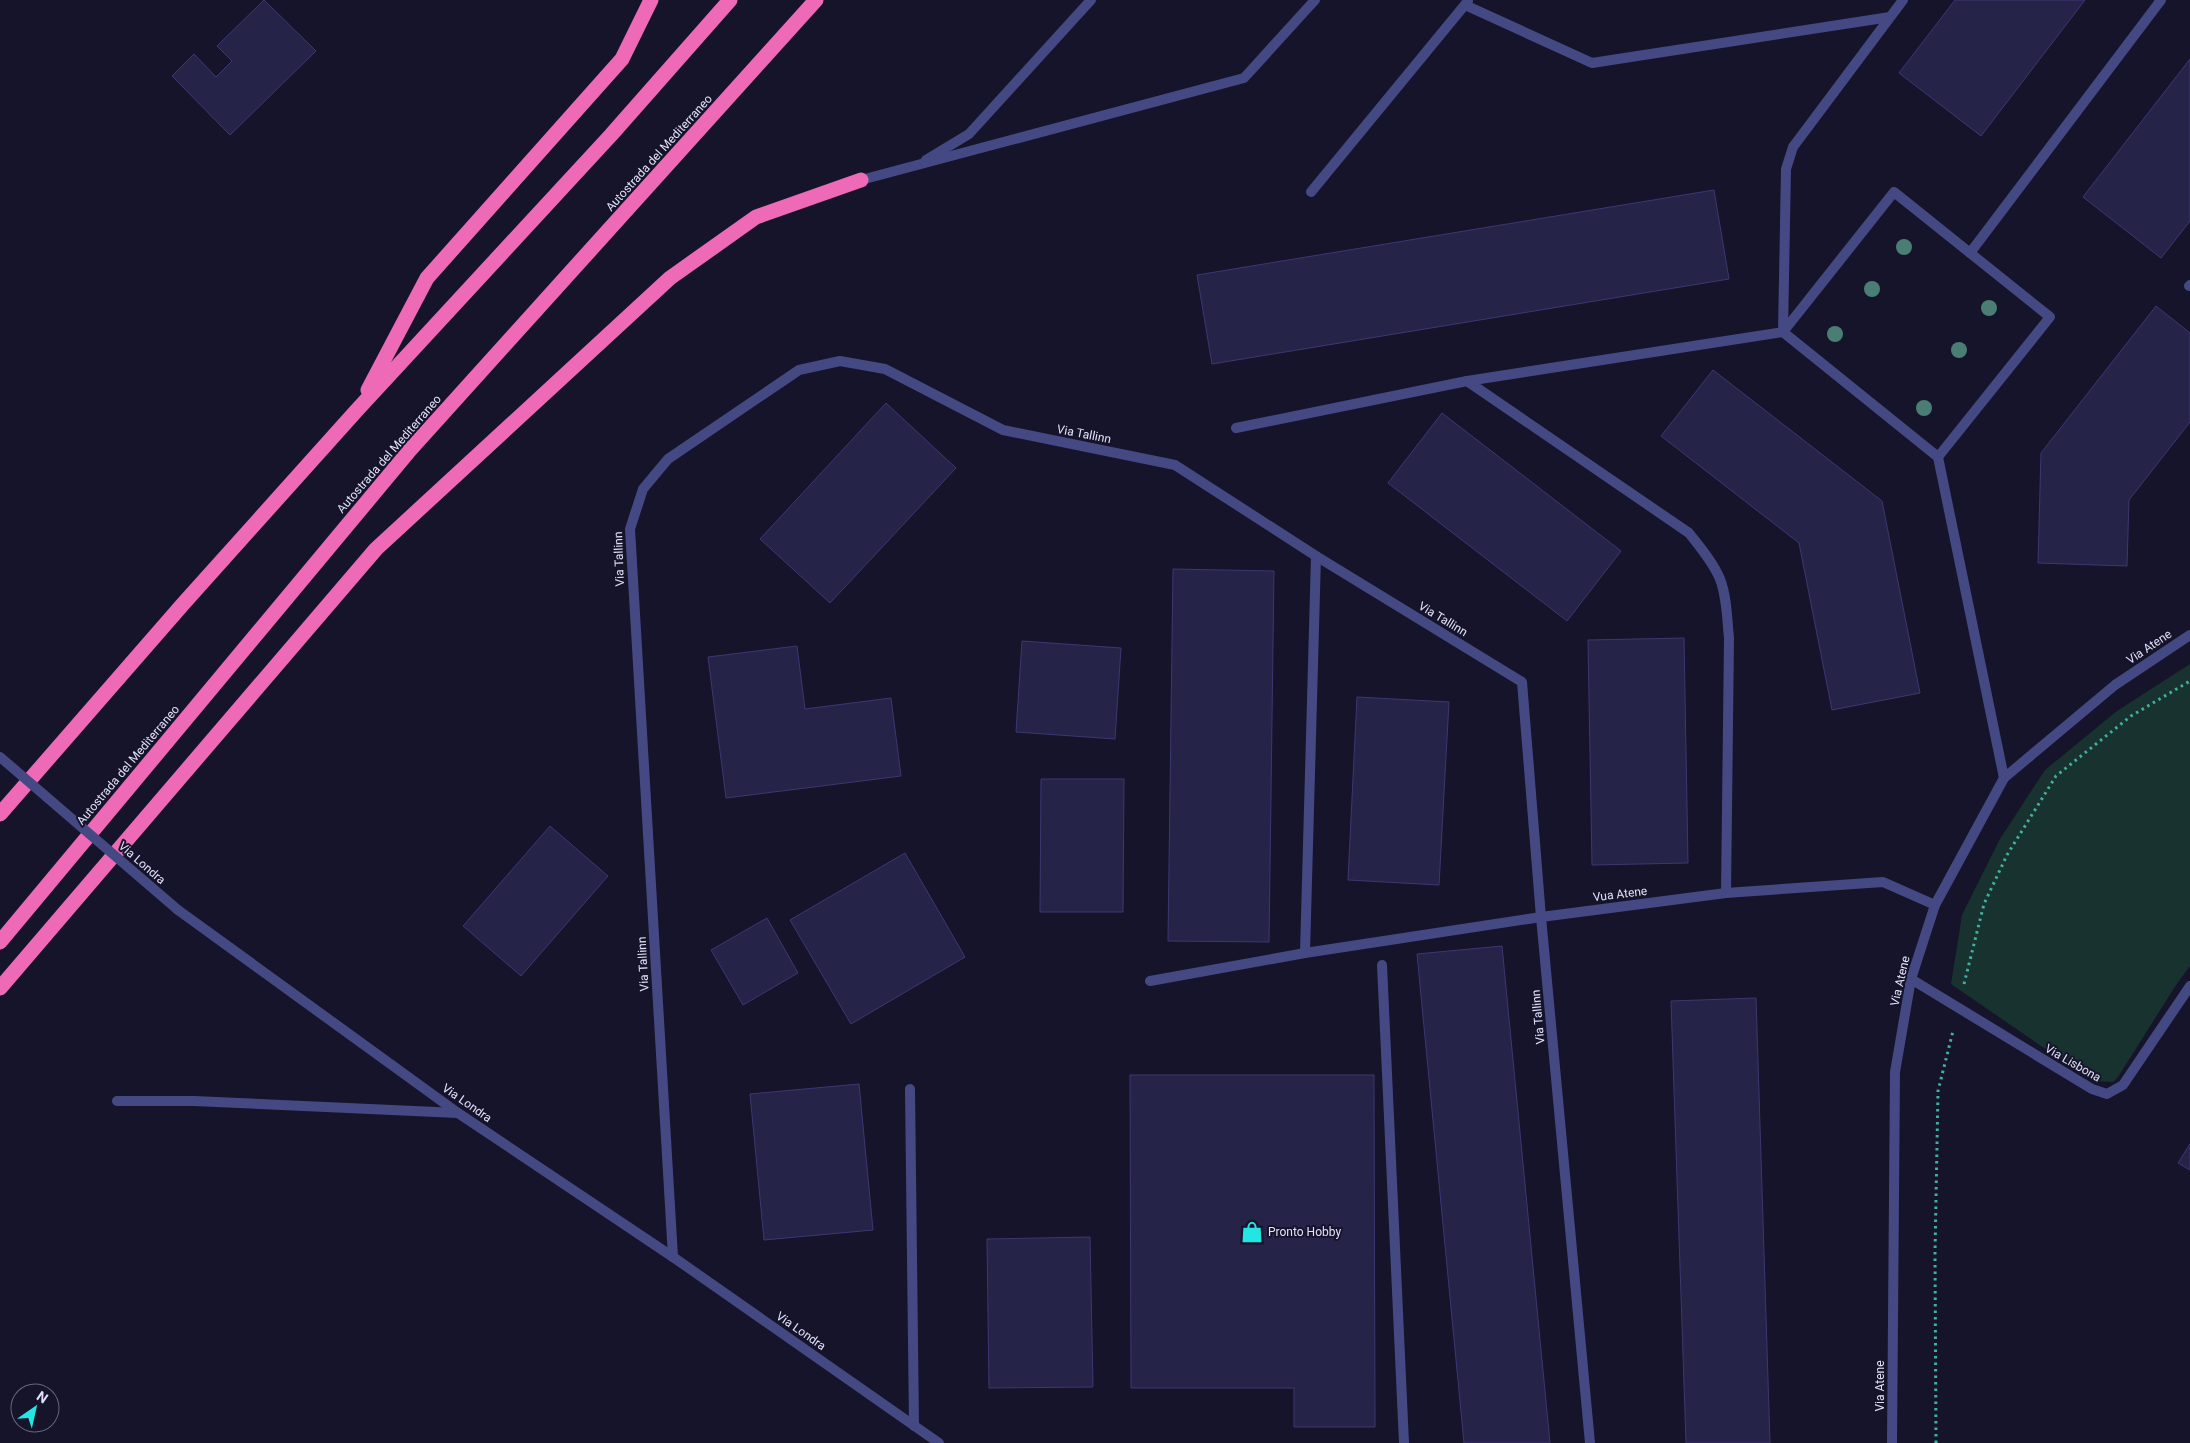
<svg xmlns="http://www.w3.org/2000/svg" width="2190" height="1443" font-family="Roboto,sans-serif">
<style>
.green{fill:#18332f}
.building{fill:#262349;stroke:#3d3772}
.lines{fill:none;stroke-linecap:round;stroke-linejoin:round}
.path{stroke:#40b19e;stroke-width:3;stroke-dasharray:2.5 4;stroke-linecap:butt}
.service{stroke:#454983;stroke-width:10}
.minor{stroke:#454983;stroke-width:10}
.tertiary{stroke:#454983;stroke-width:10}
.motorway{stroke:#ee6ab7;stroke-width:15}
.tertiary-bridge{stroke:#454983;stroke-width:10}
.tree{fill:#4a7e75}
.labels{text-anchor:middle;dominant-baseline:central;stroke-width:4;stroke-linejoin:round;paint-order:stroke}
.street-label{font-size:12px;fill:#e1e1fb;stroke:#16142a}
.poi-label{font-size:12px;fill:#e1e1fb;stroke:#16142a;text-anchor:start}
</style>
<rect width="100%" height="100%" fill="#16142a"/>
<polygon class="green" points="2190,664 2190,966 2176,985 2118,1077 2113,1082 2095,1081 2082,1074 1951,984 1962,915 2000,839 2045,770 2117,711"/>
<g class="building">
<polygon points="264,0 316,51 230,135 172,76 194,54 216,77 232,61 217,46"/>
<polygon points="1955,0 2085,0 1981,136 1899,73"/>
<polygon points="2190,59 2190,221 2161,258 2083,197"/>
<polygon points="1714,190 1729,279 1212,364 1197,275"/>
<polygon points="2156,306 2190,333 2190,422 2129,500 2127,566 2038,563 2041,453"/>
<polygon points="1713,370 1882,501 1920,693 1832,710 1799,543 1661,436"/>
<polygon points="886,403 956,468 830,603 760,539"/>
<polygon points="1442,413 1621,551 1567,621 1388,483"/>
<polygon points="1173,569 1274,571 1269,942 1168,941"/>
<polygon points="1684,638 1688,863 1592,865 1588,640"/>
<polygon points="1022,641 1121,648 1115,739 1016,732"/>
<polygon points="797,646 805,709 891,698 901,776 726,798 708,657"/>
<polygon points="1357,697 1449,702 1439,885 1348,880"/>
<polygon points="1041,779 1124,779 1123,912 1040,912"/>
<polygon points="550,826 608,876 521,976 463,926"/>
<polygon points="905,853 965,957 851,1024 790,920"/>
<polygon points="767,918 798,973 743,1005 711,950"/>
<polygon points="1502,946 1550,1443 1464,1443 1417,954"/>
<polygon points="1756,998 1770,1443 1686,1443 1671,1001"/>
<polygon points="1130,1075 1374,1075 1375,1427 1294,1427 1294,1388 1131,1388"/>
<polygon points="859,1084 873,1230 764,1240 750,1094"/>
<polygon points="2190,1144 2190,1170 2178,1163"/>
<polygon points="1090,1237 1093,1387 989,1388 987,1239"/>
</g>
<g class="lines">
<g class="path">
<polyline points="1964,984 1984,904 2007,855 2056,776 2131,716 2190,681"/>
<polyline points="1936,1443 1935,1253 1938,1091 1953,1031"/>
</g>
<g class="service">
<polyline points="926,160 969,134 1091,0"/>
<polyline points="861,180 1244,78 1315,0"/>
<polyline points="1382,965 1404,1443"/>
<polyline points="1911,979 2092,1089 2107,1094 2123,1085 2190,986"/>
<polyline points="117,1101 194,1101 458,1113"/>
</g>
<g class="minor">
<polyline points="1465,5 1592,63 1890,17"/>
<polyline points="1311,192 1468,1"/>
<polyline points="1970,253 2161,0"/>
<polyline points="2189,286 2190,285"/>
<path d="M1467 381 1689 533C1700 547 1713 562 1720 579 1727 597 1727 619 1729 638L1726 893"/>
<polyline points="1236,428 1467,381 1783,332 1786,169 1793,147 1903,0"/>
<polyline points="1938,457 1783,332 1894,192 2050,317 1938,457 2004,778"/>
<polyline points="1305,953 1316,556"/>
<polyline points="1150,981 1305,953 1541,917 1726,893 1883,882 1935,905"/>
<polyline points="910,1089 914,1426"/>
<polyline points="673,1257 630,529 643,489 668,459 799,370 840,361 885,369 1003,430 1175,465 1316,556 1522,682 1541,917 1590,1443"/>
<polyline points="1892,1443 1895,1072 1911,979 1935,905 2004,778 2115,685 2190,635"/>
</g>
<polyline class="tertiary" points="178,910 458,1113 673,1257 939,1443"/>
<g class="motorway">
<polyline points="368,390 427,278 622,59 651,0"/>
<polyline points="0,814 183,604 357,410 611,135 730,0"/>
<polyline points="0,942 410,450 816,0"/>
<polyline points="0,988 376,549 670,278 756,217 861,180"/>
</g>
<polyline class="tertiary-bridge" points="0,757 178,910"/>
</g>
<g class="tree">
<circle cx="1904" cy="247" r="8"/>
<circle cx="1872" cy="289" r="8"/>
<circle cx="1989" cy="308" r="8"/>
<circle cx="1835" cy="334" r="8"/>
<circle cx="1959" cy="350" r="8"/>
<circle cx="1924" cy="408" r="8"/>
</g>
<defs>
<g id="shop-bare" transform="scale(1.725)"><path d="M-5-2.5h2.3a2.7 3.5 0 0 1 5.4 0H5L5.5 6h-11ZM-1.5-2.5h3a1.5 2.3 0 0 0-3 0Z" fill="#23e5e4" stroke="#16142a" stroke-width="2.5" paint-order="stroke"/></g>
</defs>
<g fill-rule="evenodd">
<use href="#shop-bare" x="1252" y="1232"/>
</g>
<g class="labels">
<g class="street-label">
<text transform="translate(659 153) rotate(-48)">Autostrada del Mediterraneo</text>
<text transform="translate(1084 434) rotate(11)">Via Tallinn</text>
<text transform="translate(389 454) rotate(-49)">Autostrada del Mediterraneo</text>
<text transform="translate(619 559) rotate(-92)">Via Tallinn</text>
<text transform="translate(1443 619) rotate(31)">Via Tallinn</text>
<text transform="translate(2149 647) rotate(-34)">Via Atene</text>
<text transform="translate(128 765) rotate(-50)">Autostrada del Mediterraneo</text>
<text transform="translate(142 863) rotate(41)">Via Londra</text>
<text transform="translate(1620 894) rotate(-7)">Vua Atene</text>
<text transform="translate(643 964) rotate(-93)">Via Tallinn</text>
<text transform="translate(1900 981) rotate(-77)">Via Atene</text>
<text transform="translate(1538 1017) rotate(-95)">Via Tallinn</text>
<text transform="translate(2073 1063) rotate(30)">Via Lisbona</text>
<text transform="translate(467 1103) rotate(35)">Via Londra</text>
<text transform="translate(801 1331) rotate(35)">Via Londra</text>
<text transform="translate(1880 1386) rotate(-90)">Via Atene</text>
</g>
<g class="poi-label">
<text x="1268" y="1232">Pronto Hobby</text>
</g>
</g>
<g transform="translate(35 1408) rotate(34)"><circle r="24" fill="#16142a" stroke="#67667e"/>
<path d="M0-4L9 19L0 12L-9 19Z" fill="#23e5e4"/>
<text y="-8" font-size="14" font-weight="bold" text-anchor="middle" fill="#e1e1fb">N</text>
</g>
</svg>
